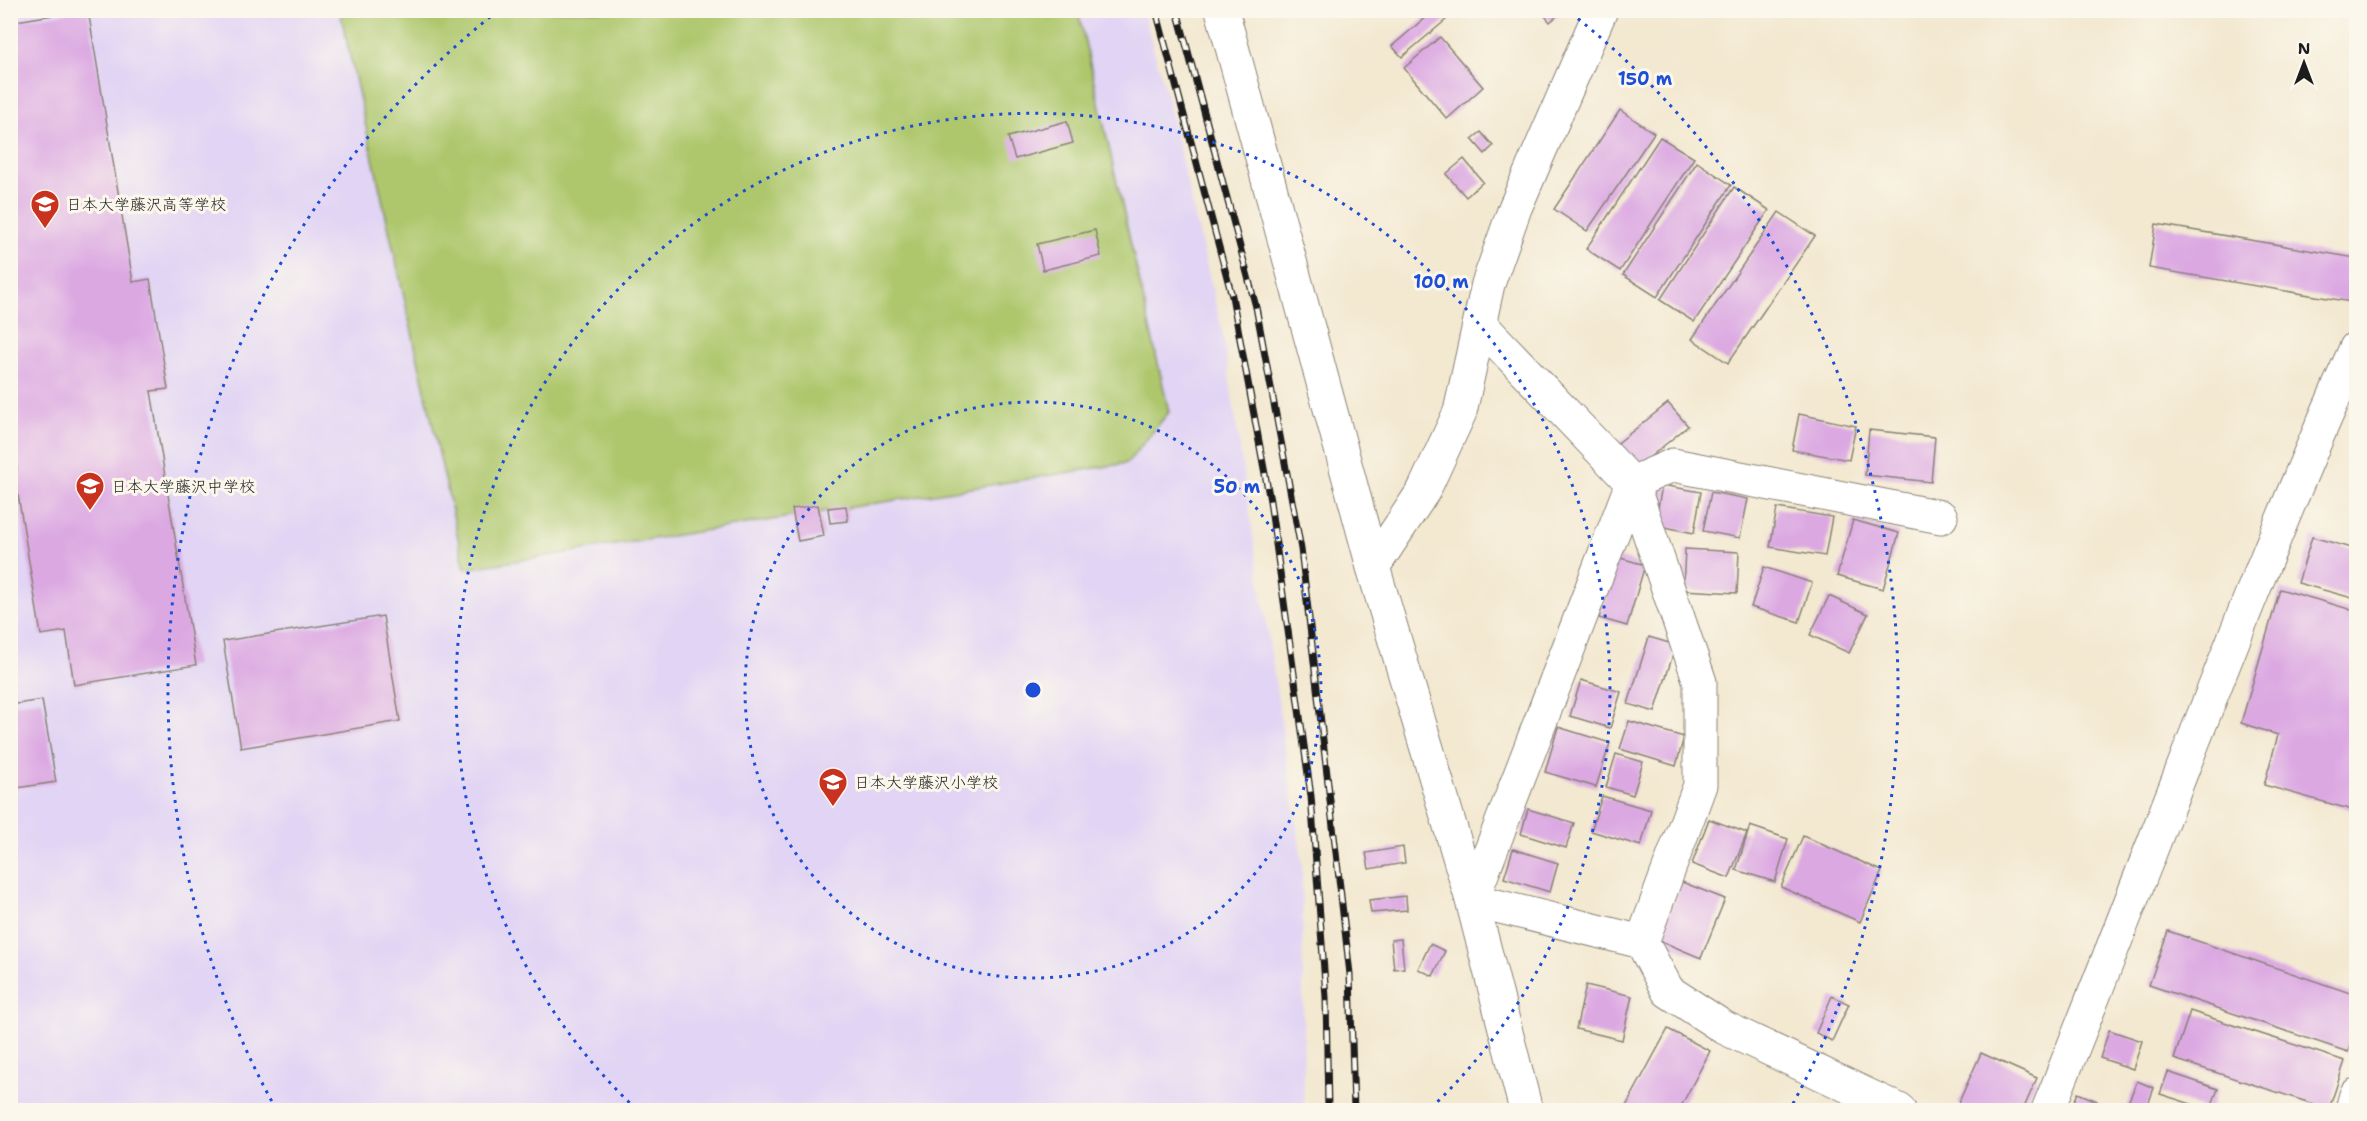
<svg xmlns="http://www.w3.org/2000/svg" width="2367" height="1121" font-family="'Shantell Sans','Klee One',sans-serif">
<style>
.built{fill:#e1d4f4}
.green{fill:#aec76d;stroke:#657244;stroke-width:1.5}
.building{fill:#dba8e2}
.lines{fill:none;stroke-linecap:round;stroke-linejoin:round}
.minor-casing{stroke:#888276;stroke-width:35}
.minor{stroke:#fff;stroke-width:33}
.rail-casing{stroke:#1c1c1c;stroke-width:7}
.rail{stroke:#fbf7ec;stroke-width:4.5;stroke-dasharray:14;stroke-linecap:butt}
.ring{fill:none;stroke:#1d4ed8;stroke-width:3;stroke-dasharray:3 6}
.labels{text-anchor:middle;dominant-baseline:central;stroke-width:6;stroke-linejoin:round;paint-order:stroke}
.poi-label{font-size:16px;fill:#1c1c1c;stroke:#fbf7ec;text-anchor:start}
.centre{fill:#1d4ed8;stroke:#fbf7ec;stroke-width:3}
.ring-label{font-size:18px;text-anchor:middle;font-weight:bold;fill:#1d4ed8;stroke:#fbf7ec;stroke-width:6;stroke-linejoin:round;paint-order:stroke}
</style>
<rect width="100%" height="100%" fill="#fbf7ec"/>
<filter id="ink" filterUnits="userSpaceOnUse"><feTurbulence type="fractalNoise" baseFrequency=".0167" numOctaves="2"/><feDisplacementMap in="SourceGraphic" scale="12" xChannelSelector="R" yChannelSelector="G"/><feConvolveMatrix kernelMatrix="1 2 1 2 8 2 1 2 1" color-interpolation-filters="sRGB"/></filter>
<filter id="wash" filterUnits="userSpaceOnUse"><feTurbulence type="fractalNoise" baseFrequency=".008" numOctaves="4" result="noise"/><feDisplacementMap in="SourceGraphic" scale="24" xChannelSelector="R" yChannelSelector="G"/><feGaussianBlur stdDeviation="1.35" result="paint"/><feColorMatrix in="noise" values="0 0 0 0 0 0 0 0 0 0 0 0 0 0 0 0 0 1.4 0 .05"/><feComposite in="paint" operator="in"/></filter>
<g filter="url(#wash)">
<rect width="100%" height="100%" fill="#f3e8d0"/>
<polygon class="built" points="10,11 1143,11 1166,93 1223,335 1302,860 1304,1110 11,1110"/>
<polygon class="green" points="340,11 1078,11 1169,412 1127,463 465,569"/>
<g id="blocks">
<g class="building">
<polygon points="84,10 88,10 133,282 150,279 168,389 151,391 196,665 74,685 66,631 41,635 14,470 17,469 10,428 10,22"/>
<polygon points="1434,10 1440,10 1447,19 1402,57 1392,46"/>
<polygon points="1540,10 1564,10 1550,22"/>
<polygon points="1440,37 1483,87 1447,119 1404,68"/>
<polygon points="1620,110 1654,133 1587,231 1554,209"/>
<polygon points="1067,121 1073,143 1015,159 1008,137"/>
<polygon points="1481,132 1493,146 1485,154 1472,139"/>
<polygon points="1660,137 1694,158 1620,271 1586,249"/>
<polygon points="1464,159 1483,182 1466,197 1446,174"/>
<polygon points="1697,162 1731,185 1657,297 1623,275"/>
<polygon points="1734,187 1769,210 1694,322 1660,300"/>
<polygon points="1779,212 1815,236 1728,363 1692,339"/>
<polygon points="2156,224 2356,258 2351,302 2149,268"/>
<polygon points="1095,230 1101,256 1043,270 1037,244"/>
<polygon points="1668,403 1688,426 1634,470 1614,446"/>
<polygon points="1799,414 1856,426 1849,460 1792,450"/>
<polygon points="1869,430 1935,437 1931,482 1865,475"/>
<polygon points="1662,485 1701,492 1694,533 1655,525"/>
<polygon points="1711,492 1748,499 1740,538 1703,531"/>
<polygon points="818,505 824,536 798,541 792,509"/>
<polygon points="846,506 848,521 830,523 828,508"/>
<polygon points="1777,508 1832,517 1825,556 1770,547"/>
<polygon points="1853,520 1899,533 1883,589 1837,576"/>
<polygon points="2312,537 2356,549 2356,599 2298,583"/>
<polygon points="1685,549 1739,552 1737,593 1683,590"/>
<polygon points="1617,557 1645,565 1627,626 1599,618"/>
<polygon points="1764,567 1812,583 1799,622 1751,607"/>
<polygon points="2280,589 2356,611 2356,811 2264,785 2278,735 2241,723"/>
<polygon points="1829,596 1868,614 1849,653 1810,635"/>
<polygon points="383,616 400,721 241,748 223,641"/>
<polygon points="1649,637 1676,645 1655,712 1628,704"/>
<polygon points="1581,680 1621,692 1610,728 1570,716"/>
<polygon points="42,700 56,782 10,789 10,705"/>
<polygon points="1629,721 1684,737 1676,766 1620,749"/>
<polygon points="1558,727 1610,743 1596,787 1545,772"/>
<polygon points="1616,754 1643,762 1633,795 1606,787"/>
<polygon points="1602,796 1651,810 1641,846 1591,831"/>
<polygon points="1528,809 1574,823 1566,848 1521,834"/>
<polygon points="1709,819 1747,833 1729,878 1692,864"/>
<polygon points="1750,826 1788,839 1775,882 1736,870"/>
<polygon points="1803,836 1882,871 1860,922 1781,887"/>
<polygon points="1403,847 1405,863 1369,869 1366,853"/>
<polygon points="1513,849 1558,863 1550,892 1504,878"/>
<polygon points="1682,882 1725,899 1701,958 1658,940"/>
<polygon points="1406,896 1407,910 1371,913 1369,900"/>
<polygon points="2168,931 2356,995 2356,1026 2348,1052 2149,985"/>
<polygon points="1401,939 1404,968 1394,969 1391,940"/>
<polygon points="1430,944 1445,951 1433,976 1418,969"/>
<polygon points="1586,985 1632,996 1622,1040 1576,1029"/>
<polygon points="1832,996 1849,1004 1832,1041 1816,1033"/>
<polygon points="2190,1011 2345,1061 2329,1109 2174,1059"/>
<polygon points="1668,1029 1710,1051 1679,1110 1624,1110"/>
<polygon points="2109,1030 2142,1041 2133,1069 2100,1058"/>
<polygon points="1981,1053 2037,1078 2023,1110 1972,1110 1958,1104"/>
<polygon points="2168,1072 2218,1089 2210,1110 2160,1094"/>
<polygon points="2137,1081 2154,1088 2146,1110 2125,1110"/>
<polygon points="2078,1093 2097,1101 2093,1110 2070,1110"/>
</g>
</g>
</g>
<g filter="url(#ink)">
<use href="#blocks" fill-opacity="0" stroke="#888276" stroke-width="1.5"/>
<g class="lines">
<g class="minor-casing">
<g id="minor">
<polyline points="1222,10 1373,567 1472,900 1526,1110"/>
<polyline points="1481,325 1632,483 1700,682 1700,785 1642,942"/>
<polyline points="1373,567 1424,490 1460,412 1488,284 1515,208 1601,10"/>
<polyline points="1899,1110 1723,1027 1668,991 1642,942 1472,900 1632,483 1673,465 1941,517"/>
<path d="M2048 1110C2151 857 2244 598 2356 348"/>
<polyline points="2352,1110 2356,1095"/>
</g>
</g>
<use href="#minor" class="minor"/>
<g class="rail-casing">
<g id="rail">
<polyline points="1156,10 1232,296 1270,501 1311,796 1326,997 1328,1110"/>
<polyline points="1177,10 1256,307 1301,549 1350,974 1354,1110"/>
</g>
</g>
<use href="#rail" class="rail"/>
</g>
</g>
<g class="ring">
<circle cx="1033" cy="690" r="288"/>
<path d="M636 1109A577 577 0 1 1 1430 1109"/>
<path d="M276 1109A865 865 0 0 1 495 13M1571 13A865 865 0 0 1 1790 1109"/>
</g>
<defs>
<g id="school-pin" transform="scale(1.5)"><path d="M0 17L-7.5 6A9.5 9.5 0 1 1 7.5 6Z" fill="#c8321e" stroke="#fbf7ec"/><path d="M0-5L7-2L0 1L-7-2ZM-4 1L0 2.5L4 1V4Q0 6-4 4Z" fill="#fff"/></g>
</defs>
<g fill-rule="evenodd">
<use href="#school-pin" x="45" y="204"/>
<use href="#school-pin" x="90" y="486"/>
<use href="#school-pin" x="833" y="782"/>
</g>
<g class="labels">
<g class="poi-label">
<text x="66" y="204">日本大学藤沢高等学校</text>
<text x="111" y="486">日本大学藤沢中学校</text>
<text x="854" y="782">日本大学藤沢小学校</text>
</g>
</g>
<circle cx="1033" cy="690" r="9" class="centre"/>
<g class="ring-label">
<text x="1645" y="85">150 m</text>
<text x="1441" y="288">100 m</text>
<text x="1237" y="493">50 m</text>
</g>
<rect width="2367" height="1121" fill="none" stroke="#fbf7ec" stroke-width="36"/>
<g transform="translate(2304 63)" stroke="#fbf7ec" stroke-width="4.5" paint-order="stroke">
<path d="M0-4.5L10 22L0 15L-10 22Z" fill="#1c1c1c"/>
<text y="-9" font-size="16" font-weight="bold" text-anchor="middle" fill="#1c1c1c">N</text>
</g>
</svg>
